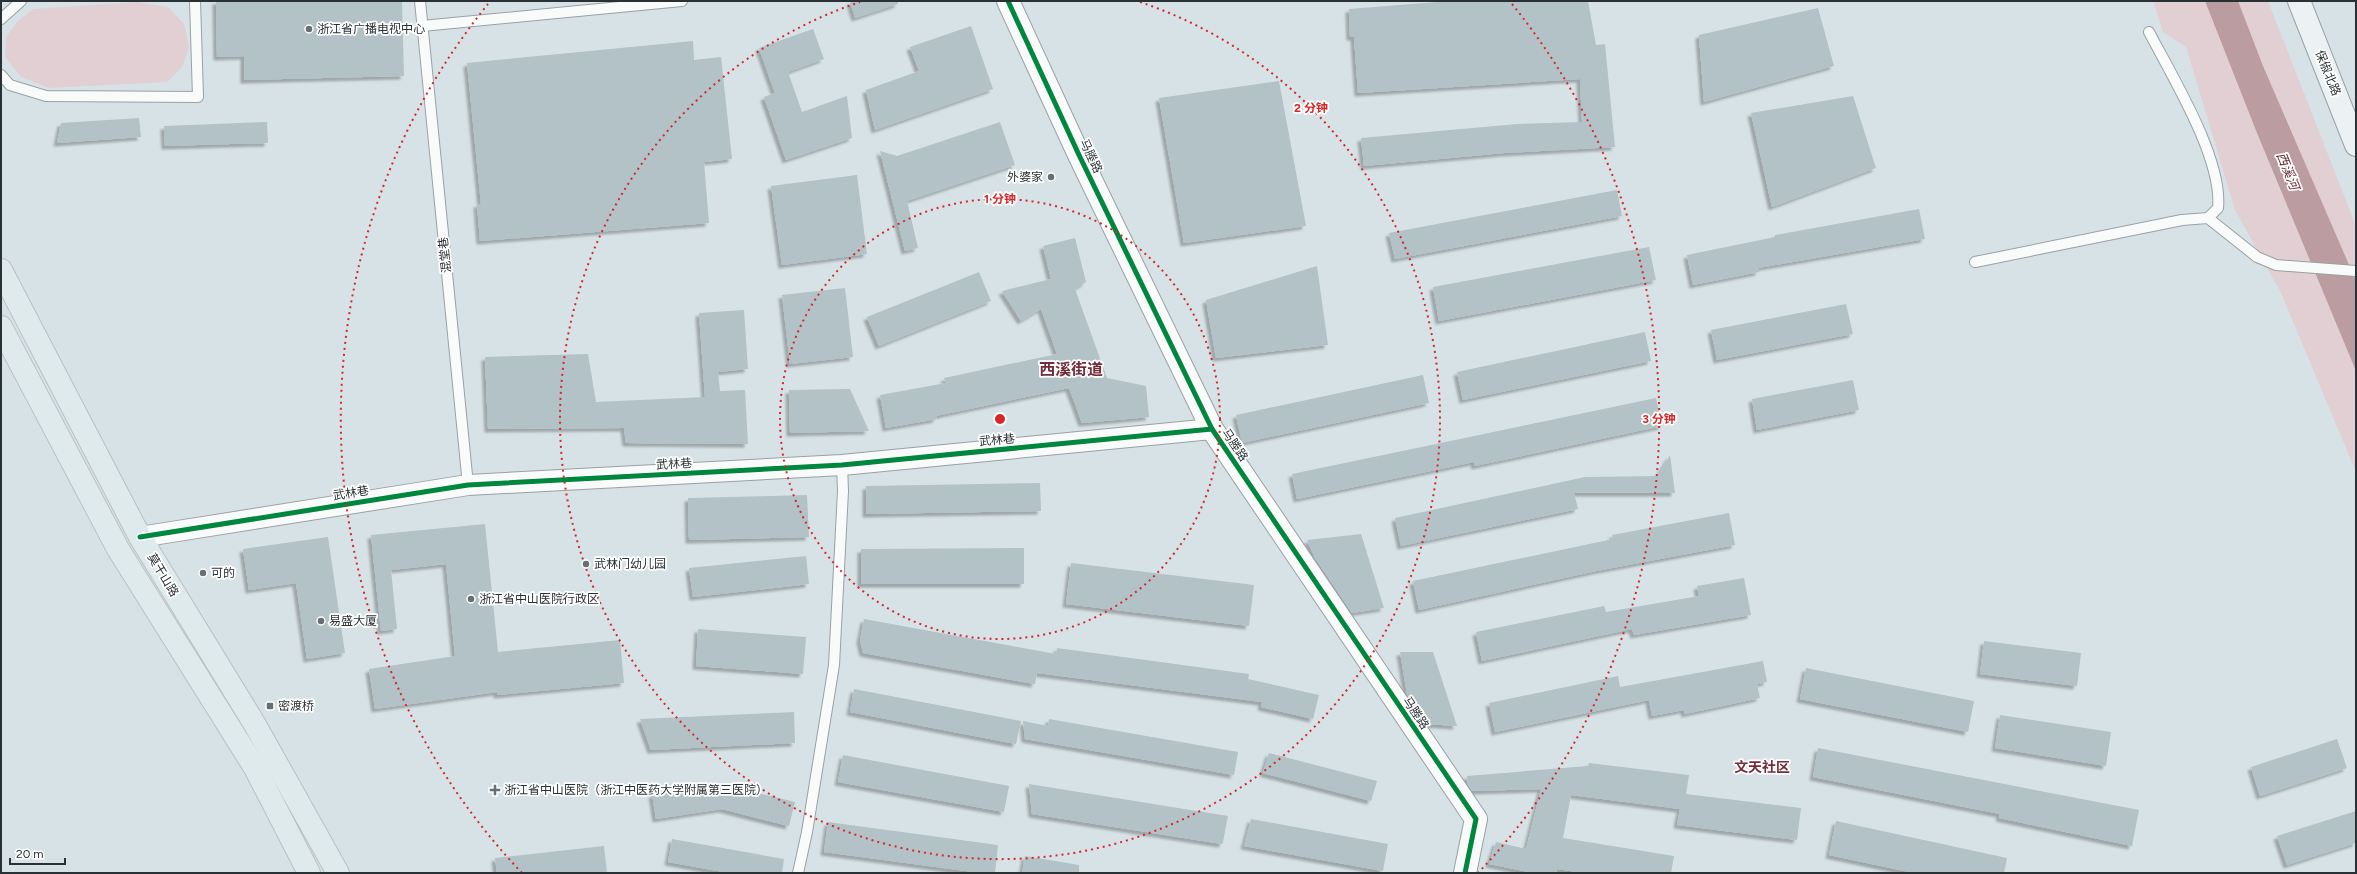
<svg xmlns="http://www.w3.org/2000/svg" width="2357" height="874" font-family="Figtree,'Noto Sans SC',sans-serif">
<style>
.green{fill:#e2cfd3}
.water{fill:#bb9ca1}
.building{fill:#b2c2c7;filter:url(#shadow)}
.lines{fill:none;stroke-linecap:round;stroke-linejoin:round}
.service-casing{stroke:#99a1a4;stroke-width:12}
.minor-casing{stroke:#99a1a4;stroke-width:22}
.tertiary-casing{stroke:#99a1a4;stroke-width:24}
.secondary-casing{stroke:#99a1a4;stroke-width:24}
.primary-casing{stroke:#bac0c2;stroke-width:24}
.service{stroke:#f9fbfb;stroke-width:10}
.minor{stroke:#f9fbfb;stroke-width:20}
.tertiary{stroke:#f9fbfb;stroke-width:22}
.secondary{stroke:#ecf2f4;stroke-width:22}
.primary{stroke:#deeaec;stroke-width:22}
.cycleway-casing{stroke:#fff;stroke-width:8}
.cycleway{stroke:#00873e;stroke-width:5}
.ring{fill:none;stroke:#d62828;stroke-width:2;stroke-dasharray:2 4}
.poi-dot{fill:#666f72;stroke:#fff;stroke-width:1.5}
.labels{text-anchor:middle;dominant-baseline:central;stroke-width:3.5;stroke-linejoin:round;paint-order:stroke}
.poi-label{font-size:12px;fill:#293134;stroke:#fff;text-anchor:start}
.street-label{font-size:12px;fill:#293134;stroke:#fff}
.water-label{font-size:13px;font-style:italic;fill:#6b2b36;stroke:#fff}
.quarter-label{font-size:14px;font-weight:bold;fill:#732d39;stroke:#fff}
.district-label{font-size:16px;font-weight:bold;fill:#732d39;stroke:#fff}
.centre{fill:#d62828;stroke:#fff;stroke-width:2}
.ring-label{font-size:12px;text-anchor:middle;font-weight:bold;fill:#d62828;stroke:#fff;stroke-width:3.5;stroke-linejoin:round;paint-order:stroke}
</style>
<defs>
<filter id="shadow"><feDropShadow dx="-3.5" dy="3.5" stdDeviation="1" flood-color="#0004"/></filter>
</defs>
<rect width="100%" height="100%" fill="#d7e2e6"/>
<g class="green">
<polygon points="2153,1 2268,1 2356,226 2356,472 2281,293 2235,210 2186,47 2163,32"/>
<polygon points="138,2 168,7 184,24 189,47 183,66 167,82 49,88 21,77 5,57 6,37 18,21 33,9"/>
</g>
<polygon class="water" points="2205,1 2238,1 2263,66 2356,281 2356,371 2257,133"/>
<g class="building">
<polygon points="216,1 402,1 404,76 244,80 244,56 217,57"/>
<polygon points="850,1 898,1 898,4 855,18"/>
<polygon points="1450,1 1588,1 1596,45 1605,44 1615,147 1504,153 1364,166 1361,138 1517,124 1582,122 1580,79 1358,93 1354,37 1350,37 1349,9"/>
<polygon points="1818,8 1834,66 1704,102 1699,35"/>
<polygon points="971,26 993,89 875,130 866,90 919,71 910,47"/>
<polygon points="813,29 824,59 788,72 802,112 847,96 852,138 786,160 764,97 775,93 759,48"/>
<polygon points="693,41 694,60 721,57 732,159 704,162 709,223 480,241 477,204 481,204 467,63"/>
<polygon points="1279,81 1306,226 1184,243 1159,98"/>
<polygon points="1853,96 1876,168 1772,207 1751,113"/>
<polygon points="139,118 141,137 57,143 61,123"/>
<polygon points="267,122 268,143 165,146 164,126"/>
<polygon points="1000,122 1015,165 907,201 918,248 905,251 880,151 897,156"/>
<polygon points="857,175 867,254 782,265 771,186"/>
<polygon points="1617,190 1622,216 1395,259 1389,233"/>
<polygon points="1919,209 1925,239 1758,268 1759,272 1693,285 1687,255 1775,237 1775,235"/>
<polygon points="1075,238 1086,282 1075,289 1107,378 1146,386 1149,417 1082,423 1069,388 936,416 937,419 886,428 880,395 946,383 944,378 1057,354 1041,309 1021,321 1002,291 1051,279 1043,246"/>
<polygon points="1649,247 1656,280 1439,321 1433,287"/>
<polygon points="1317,266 1328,345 1216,358 1206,300"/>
<polygon points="979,272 991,301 879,346 867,317"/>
<polygon points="845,288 853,357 790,364 782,295"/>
<polygon points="1846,304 1853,334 1717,360 1711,330"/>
<polygon points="744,310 748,369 718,372 720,391 745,390 748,444 626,443 624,428 488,429 485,357 588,354 596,402 705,397 699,313"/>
<polygon points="1645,332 1651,361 1463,400 1457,372"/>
<polygon points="1423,375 1429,403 1242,443 1236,415"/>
<polygon points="1853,380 1859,410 1757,430 1752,399"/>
<polygon points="850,389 869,431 790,433 789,390"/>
<polygon points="1656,398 1662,426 1475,466 1474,462 1297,499 1292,474"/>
<polygon points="1670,455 1675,493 1574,493 1578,509 1401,546 1395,518 1585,477 1658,476"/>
<polygon points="1040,483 1041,511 866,514 866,486"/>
<polygon points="807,495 809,537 689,540 688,498"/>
<polygon points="1729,513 1735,545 1596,571 1419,610 1413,581 1613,539 1612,535"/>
<polygon points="485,524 498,652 620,640 624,683 497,695 497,692 375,709 369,669 455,656 446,564 391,570 397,629 381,631 371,535"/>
<polygon points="1361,534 1384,608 1352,613 1315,558 1307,540"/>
<polygon points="328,537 345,653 307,659 296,583 249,590 243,549"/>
<polygon points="1024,548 1024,584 861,584 861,549"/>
<polygon points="806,556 809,584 693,597 689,568"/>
<polygon points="1071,563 1254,585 1249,626 1066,604"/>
<polygon points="1744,578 1751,615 1634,635 1632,629 1482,661 1476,632 1604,606 1606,612 1699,596 1697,586"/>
<polygon points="864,619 1056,654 1057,648 1249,674 1248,679 1319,695 1313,719 1261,707 1262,702 1037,673 1035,684 863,653 860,640"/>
<polygon points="698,629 806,637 803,674 696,666"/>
<polygon points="1984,641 2081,653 2077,686 1980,674"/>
<polygon points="1400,652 1433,652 1457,726 1427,724 1407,694"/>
<polygon points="1763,661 1767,682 1757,684 1760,698 1685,714 1684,710 1652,716 1649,700 1495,732 1489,703 1618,676 1620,687"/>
<polygon points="1806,668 1974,701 1968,732 1800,699"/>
<polygon points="854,689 1021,721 1016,744 850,712"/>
<polygon points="794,712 795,743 651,750 640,719"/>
<polygon points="2000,715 2111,732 2106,766 1995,748"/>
<polygon points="1049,719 1238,752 1234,775 1025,739 1023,721 1048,726"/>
<polygon points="2337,739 2347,768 2260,796 2251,767"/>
<polygon points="1818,748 2139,810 2132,846 1999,818 2000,814 1813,777"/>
<polygon points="1269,753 1377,781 1371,801 1263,773"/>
<polygon points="843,755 1009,786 1004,812 838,782"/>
<polygon points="1589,763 1689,775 1686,794 1801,808 1797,840 1677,825 1680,809 1571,795 1563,838 1674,856 1671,873 1584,873 1557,869 1556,873 1534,873 1489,864 1496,842 1526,849 1541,789 1472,791 1468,785 1467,776 1588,766"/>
<polygon points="721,784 795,802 789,826 722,809 656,819 652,794"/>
<polygon points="1029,784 1228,816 1223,842 1222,844 1032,814"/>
<polygon points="2356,811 2356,843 2287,865 2277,836"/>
<polygon points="1251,819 1388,844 1383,871 1244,846"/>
<polygon points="1836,821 2007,858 2004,873 1914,873 1829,855"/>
<polygon points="828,822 998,845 995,873 981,873 824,852"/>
<polygon points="672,839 784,859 782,873 729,873 668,862"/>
<polygon points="604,846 607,873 497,873 495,858"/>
<polygon points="1025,856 1079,865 1079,873 1022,873"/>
</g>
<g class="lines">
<g class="service-casing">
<g id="service">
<polyline points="420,1 468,485"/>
<polyline points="1,19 21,1"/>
<polyline points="422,26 682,1"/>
<polyline points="1,75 10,85 46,96 198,97 195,1"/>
<polyline points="2208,218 2257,257 2276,265 2356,271"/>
<path d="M1975 262 2182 220 2208 218 2218 208C2223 159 2172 76 2149 32"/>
<polyline points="798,873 807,832 834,665 843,491 842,465"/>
</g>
</g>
<g class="minor-casing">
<polyline id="minor" points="140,537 468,485 842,465 1212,429"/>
</g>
<g class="tertiary-casing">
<polyline id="tertiary" points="1008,1 1079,155 1212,429 1476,819 1465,873"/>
</g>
<g class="secondary-casing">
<polyline id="secondary" points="2299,1 2356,145"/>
</g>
<g class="primary-casing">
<g id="primary">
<polyline points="1,270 140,537 254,723 338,873"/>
<polyline points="1,327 118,549 255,768 309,873"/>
</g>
</g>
<use href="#service" class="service"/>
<use href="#minor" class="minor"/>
<use href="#tertiary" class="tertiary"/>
<use href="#secondary" class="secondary"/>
<use href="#primary" class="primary"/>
<g class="cycleway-casing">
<g id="cycleway">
<polyline points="1008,1 1079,155 1212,429 1476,819 1465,873"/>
<polyline points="140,537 468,485 842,465 1212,429"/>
</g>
</g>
<use href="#cycleway" class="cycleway"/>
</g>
<g class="ring">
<circle cx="1000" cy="419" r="220"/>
<path d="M1140 2A440 440 0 1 1 860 2"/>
<path d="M522 873A659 659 0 0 1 488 4M1512 4A659 659 0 0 1 1478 873"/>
</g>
<g class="poi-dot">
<circle cx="309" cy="29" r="4"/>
<circle cx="1051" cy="177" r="4"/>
<circle cx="586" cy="564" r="4"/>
<circle cx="203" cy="573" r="4"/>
<circle cx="471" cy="599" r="4"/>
<circle cx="321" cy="621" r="4"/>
<rect x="266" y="702" width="8" height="8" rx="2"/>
<path d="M493 784h4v4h4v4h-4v4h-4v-4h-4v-4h4z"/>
</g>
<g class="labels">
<g class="poi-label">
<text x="317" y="29">浙江省广播电视中心</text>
<text x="1043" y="177" text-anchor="end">外婆家</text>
<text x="594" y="564">武林门幼儿园</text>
<text x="211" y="573">可的</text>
<text x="479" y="599">浙江省中山医院行政区</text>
<text x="329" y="621">易盛大厦</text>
<text x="278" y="706">密渡桥</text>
<text x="504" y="790">浙江省中山医院（浙江中医药大学附属第三医院）</text>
</g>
<g class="street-label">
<text transform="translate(2328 73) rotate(68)">保俶北路</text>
<text transform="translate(1091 156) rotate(65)">马塍路</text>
<text transform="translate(445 255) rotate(-96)">混堂巷</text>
<text transform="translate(997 440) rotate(-5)">武林巷</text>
<text transform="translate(1235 445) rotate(56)">马塍路</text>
<text transform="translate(674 464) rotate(-3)">武林巷</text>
<text transform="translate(351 493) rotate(-9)">武林巷</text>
<text transform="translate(163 575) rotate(59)">莫干山路</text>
<text transform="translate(1416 713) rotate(56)">马塍路</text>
</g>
<g class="water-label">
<text transform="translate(2288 171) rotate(68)">西溪河</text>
</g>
<g class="quarter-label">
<text x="1762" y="767">文天社区</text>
</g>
<g class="district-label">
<text x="1071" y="369">西溪街道</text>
</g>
</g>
<circle cx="1000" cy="419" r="6" class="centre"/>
<g class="ring-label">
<text x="1311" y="112">2 分钟</text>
<text x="1000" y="203">1 分钟</text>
<text x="1659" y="423">3 分钟</text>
</g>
<rect width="2357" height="874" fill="none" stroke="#293134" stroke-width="4"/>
<path d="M10 858v6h55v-6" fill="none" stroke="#293134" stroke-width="2"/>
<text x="16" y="858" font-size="12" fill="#293134" stroke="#ffffff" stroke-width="3" paint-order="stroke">20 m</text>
</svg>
